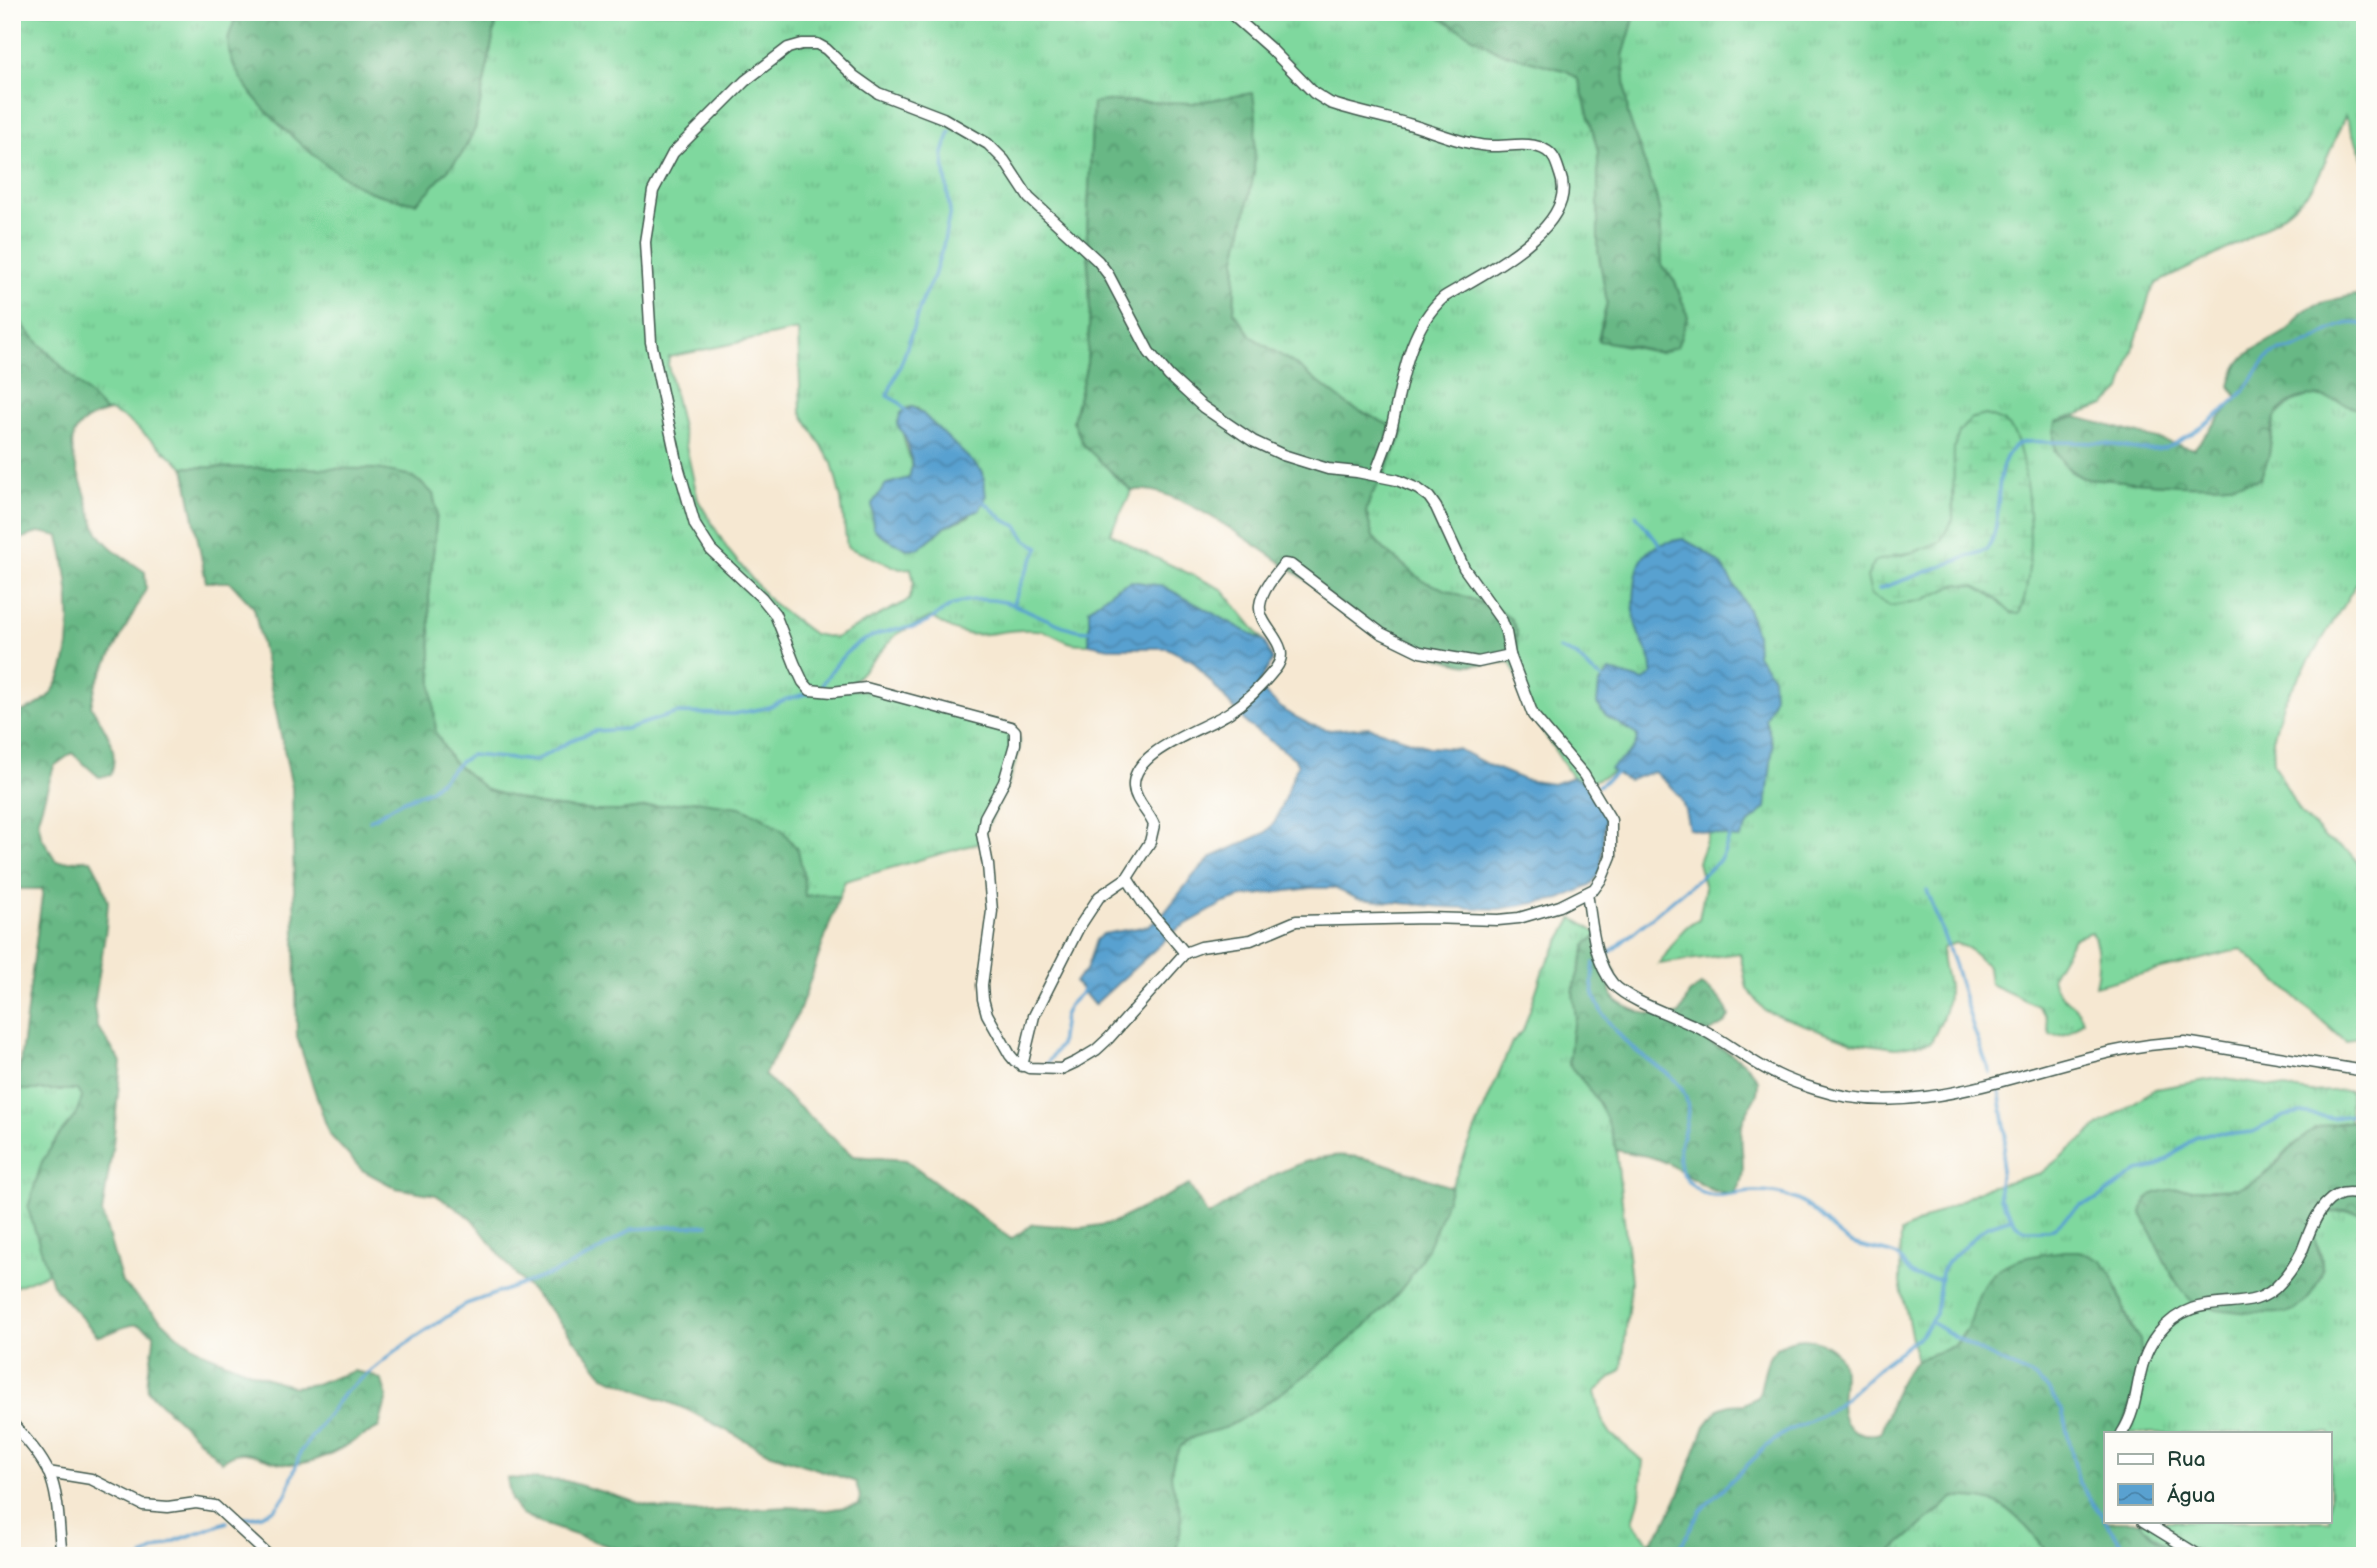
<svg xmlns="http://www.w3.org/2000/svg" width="2377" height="1568" font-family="'Balsamiq Sans',sans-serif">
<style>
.grass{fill:url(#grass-tufts);stroke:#4f8a69;stroke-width:2;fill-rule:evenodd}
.forest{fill:url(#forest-crowns);stroke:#437a5c;stroke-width:2}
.wetland{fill:url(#wetland-marsh);stroke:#4f8a69;stroke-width:2}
.water{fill:url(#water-waves);stroke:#3c6f82;stroke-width:2}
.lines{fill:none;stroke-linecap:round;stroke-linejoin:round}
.stream{stroke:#59a1d0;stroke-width:3.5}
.street-casing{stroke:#3f574c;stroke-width:13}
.street{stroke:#fff;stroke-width:10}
</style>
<defs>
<pattern id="grass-tufts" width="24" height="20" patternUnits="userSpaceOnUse" patternTransform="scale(1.75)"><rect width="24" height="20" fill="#7fd89e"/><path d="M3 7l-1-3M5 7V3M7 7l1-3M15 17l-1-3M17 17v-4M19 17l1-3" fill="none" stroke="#6dba89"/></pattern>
<pattern id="forest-crowns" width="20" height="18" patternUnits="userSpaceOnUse" patternTransform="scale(1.75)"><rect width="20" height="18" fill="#67b885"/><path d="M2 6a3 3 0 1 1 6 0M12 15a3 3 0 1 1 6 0" fill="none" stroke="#54976e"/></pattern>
<pattern id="wetland-marsh" width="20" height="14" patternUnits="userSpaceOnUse" patternTransform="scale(1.75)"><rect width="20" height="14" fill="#7fd89e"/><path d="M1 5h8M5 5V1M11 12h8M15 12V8" fill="none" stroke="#6dba89"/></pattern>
<pattern id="water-waves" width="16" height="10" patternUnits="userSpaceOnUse" patternTransform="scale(1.75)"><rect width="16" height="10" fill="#59a1d0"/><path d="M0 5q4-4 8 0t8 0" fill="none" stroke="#4984aa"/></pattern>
</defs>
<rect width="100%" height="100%" fill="#fdfcf7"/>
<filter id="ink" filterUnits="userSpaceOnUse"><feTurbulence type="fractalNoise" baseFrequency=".0143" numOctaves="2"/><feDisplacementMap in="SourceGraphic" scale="14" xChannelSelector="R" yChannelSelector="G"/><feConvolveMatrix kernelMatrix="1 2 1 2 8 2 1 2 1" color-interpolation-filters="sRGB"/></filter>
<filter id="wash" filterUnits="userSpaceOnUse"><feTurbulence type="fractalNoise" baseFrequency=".00686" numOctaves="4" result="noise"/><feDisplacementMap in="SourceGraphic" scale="28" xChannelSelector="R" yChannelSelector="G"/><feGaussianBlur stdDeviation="1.57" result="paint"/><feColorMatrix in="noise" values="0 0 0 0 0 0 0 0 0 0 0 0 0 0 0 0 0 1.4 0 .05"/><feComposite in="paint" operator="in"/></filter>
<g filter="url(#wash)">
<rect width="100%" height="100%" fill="#f6e8d2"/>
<g class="grass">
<path d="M12 12H237L228 42 251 94 282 127 321 161 475 129 498 12H1430L1499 52 1567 71 1577 78 1580 84 1598 151V250L1607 302 1598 340 1660 353 1688 317 1675 282 1662 266 1660 214 1656 196 1628 115 1623 56 1636 12H2365V162L2345 116C2337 133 2321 177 2310 190 2270 234 2210 257 2157 283L2150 294 2121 390 2105 405 2056 422 2054 450 2071 472 2083 478C2136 481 2209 492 2260 479L2268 458 2275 417 2291 402 2311 395 2332 398 2365 412V570L2283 703 2273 739 2274 763 2298 810 2326 839 2349 852 2365 871V1033L2346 1042 2241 949 2095 986C2099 968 2100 949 2092 932L2074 938 2052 975C2053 999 2079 1002 2083 1020 2073 1031 2065 1038 2050 1035L2046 1015 2038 1006 1990 984 1988 967 1968 948 1955 943 1943 948C1940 962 1947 973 1948 987 1949 1008 1940 1024 1931 1042L1896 1048 1853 1042 1765 1011 1747 988 1740 953 1659 964C1672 948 1679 927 1699 919L1705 888 1698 862 1713 822 1657 754 1588 783 1572 777 1540 727 1510 662 1444 591 1423 581 1384 549 1373 537 1366 512 1371 496 1383 477 1403 432 1349 406 1296 365 1252 337 1234 312 1236 258 1254 173 1253 94 1193 103 1106 101 1093 103 1087 233 1090 309 1087 363 1073 421 1114 476 1132 491 1110 533 1137 549 1222 589 1264 641 1235 626 1089 609V644C1083 644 1077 644 1072 643 1060 640 1049 630 1036 630 990 627 976 649 931 617L897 634 846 689 876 691 1008 731 1020 740C1016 776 995 810 979 843L845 881 839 897 820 894 804 897 803 872 656 806 620 811H594L541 805 486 790 452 761 436 733 432 688 429 597 437 512 433 494 423 484 408 475 184 467 126 419 110 411 106 412 97 404 32 336 12 311ZM798 330 801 412 832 463 841 499 847 547 900 569 911 568 914 583 909 600 835 638 813 634 770 601 728 550 698 500 668 365 669 357ZM911 407 917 408 932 424 970 516 945 527 919 548H907L898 481 909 478C916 460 904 450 903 432 902 425 905 415 906 408ZM1986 415 2005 422 2011 613C1997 600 1980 582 1959 584 1948 585 1933 595 1923 600L1894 555 1915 552 1940 542 1953 520 1952 493 1970 419Z"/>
<path d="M1573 918 1599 934 1587 943 1573 991 1576 1019 1572 1031 1569 1065 1591 1089 1611 1124 1616 1150 1631 1281 1622 1369 1595 1392 1602 1420 1611 1434 1643 1461 1640 1496 1633 1522 1649 1543 1638 1556H1174C1185 1521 1157 1479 1181 1446 1192 1432 1219 1433 1234 1423 1274 1397 1313 1369 1350 1338 1367 1323 1386 1307 1400 1290 1408 1280 1414 1269 1421 1259L1512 1042 1523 1031 1543 970Z"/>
<path d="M2218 1078 2310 1092 2350 1090V1122L2327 1125 2296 1143 2259 1179 2240 1188 2178 1190 2142 1213C2157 1243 2173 1291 2205 1308L2321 1277C2322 1270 2323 1261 2321 1254 2320 1249 2315 1244 2314 1239 2309 1211 2347 1206 2365 1215V1556H2179L2141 1524 2139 1521H2330V1433H2120L2140 1340C2122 1318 2123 1287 2104 1265L1969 1325 1955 1345 1917 1362 1900 1283 1901 1232 1985 1188 2041 1173 2100 1125 2155 1089Z"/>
<polygon points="26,1089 77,1090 82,1098 75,1116 59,1135 42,1162 28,1208 49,1273 12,1288 12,1091"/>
<path d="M1954 1497C1969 1498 1985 1498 1998 1504 2016 1512 2039 1540 2049 1556H1886Z"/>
</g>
<g class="forest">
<path d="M237 12H498L475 129 462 154 428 192 416 203C399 199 379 197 364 189 323 168 230 92 228 43 228 34 235 22 237 12Z"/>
<polygon points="1430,12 1636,12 1623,56 1628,115 1656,196 1660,214 1662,266 1675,282 1688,317 1677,347 1660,353 1629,345 1598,341 1607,302 1598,250 1598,151 1580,84 1577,78 1567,71 1499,52"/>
<path d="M1253 93 1256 116 1254 173 1236 258 1234 312 1252 337 1296 365 1349 406 1404 432 1383 477 1371 496 1366 512 1373 537 1384 549 1423 581 1495 608 1511 619 1517 631V653L1510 662C1497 663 1485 665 1472 665 1457 665 1426 653 1411 647 1348 622 1187 475 1132 491L1083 445 1073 421 1087 363 1090 309 1087 233 1093 103 1105 101 1193 103Z"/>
<path d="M2355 295 2365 299V412C2336 400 2298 382 2276 416 2269 427 2272 446 2268 459 2266 465 2263 472 2260 479 2209 492 2137 481 2083 478 2060 466 2049 448 2056 422L2077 417 2194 449 2237 397 2230 386C2238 350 2258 349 2285 332 2293 327 2296 318 2303 312 2316 302 2339 299 2355 295Z"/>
<path d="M12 311 32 336 106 412C56 426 73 457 85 493 89 506 92 523 99 534 110 550 130 561 145 572L146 589 96 684 91 706C105 730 120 746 111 775L99 777 72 753 54 766 38 819 41 836 56 861C68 863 79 859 91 860L101 879 108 901 106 928 94 1007 97 1026 121 1062 113 1144 102 1213 122 1283 177 1335 205 1353 253 1373 293 1387 315 1384 354 1371 372 1375 382 1381 387 1397 379 1427C352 1441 320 1466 288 1464 264 1463 243 1441 222 1462L148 1391C145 1369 155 1354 154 1334 149 1331 143 1326 138 1325 125 1323 111 1335 98 1336L52 1285 28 1208 42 1162 59 1135 75 1116 82 1098 77 1090H19L18 1078 43 889H12V712C20 714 25 710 33 707 84 685 70 581 59 536L40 532 12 542Z"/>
<path d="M184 467 377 469 408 475 423 484 433 494 437 512 429 597 432 688 436 733 452 761 487 790 541 805 594 811H620L694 801 740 807 759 815 782 830 798 850 803 872 805 896 820 894 839 897 799 1012 764 1075 853 1156 906 1160 1011 1239 1033 1224 1082 1228 1112 1223 1189 1185 1208 1216C1246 1193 1286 1161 1332 1156 1366 1152 1418 1176 1451 1187 1440 1223 1423 1263 1399 1292 1358 1339 1286 1392 1233 1424 1218 1433 1189 1432 1180 1448 1162 1478 1176 1486 1181 1514 1183 1527 1178 1544 1174 1556H638L540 1523 520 1513 511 1500 507 1478 566 1481 659 1509 696 1512 789 1507 827 1510 858 1505 860 1497 856 1482 769 1453 688 1410 604 1376 550 1310 517 1276 471 1218 436 1195 396 1188 362 1170 329 1134 297 1037 292 787 254 608 230 582H206Z"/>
<path d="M1596 937 1616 973 1609 981C1610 985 1609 990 1611 993 1618 1010 1664 1021 1680 1014L1689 994 1701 985C1712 990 1726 1003 1729 1016L1725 1023 1707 1034V1042C1728 1051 1746 1060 1758 1080 1758 1084 1758 1092 1756 1096 1752 1104 1746 1112 1743 1121 1736 1145 1753 1176 1732 1195 1706 1192 1692 1177 1671 1165 1655 1156 1634 1154 1616 1150 1608 1113 1594 1092 1569 1065L1572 1031 1576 1019 1573 991 1587 943Z"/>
<path d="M2365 1121V1215C2348 1207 2328 1208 2317 1224 2306 1240 2330 1258 2319 1280 2313 1292 2305 1307 2291 1311 2275 1316 2206 1312 2192 1301 2173 1285 2153 1236 2142 1213 2143 1208 2144 1201 2148 1198 2165 1182 2217 1193 2239 1188 2270 1181 2286 1147 2312 1131 2326 1122 2348 1122 2365 1121Z"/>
<path d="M2065 1251H2079L2102 1261 2114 1280 2130 1326 2140 1340 2143 1371 2120 1433H2106V1521H2139L2154 1537 2179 1556H2049C2039 1540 2016 1512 1998 1504 1985 1498 1969 1498 1954 1497L1886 1556H1638L1663 1527 1680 1492 1705 1426 1718 1409 1729 1405 1744 1404 1758 1397C1763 1384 1763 1368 1770 1356 1785 1332 1830 1334 1841 1361 1849 1381 1829 1418 1855 1431 1864 1435 1871 1436 1880 1433 1891 1409 1895 1377 1917 1361 1930 1352 1950 1352 1960 1340 1970 1329 1972 1314 1977 1300 1990 1259 2028 1256 2065 1251Z"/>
</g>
<path class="wetland" d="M1986 415C1996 419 2008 422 2013 432 2031 467 2037 578 2019 614L2011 613 1992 595 1975 586 1958 584 1923 600 1890 606 1871 595 1867 577 1875 561 1915 552 1940 542 1953 520 1954 448 1959 432 1970 419Z"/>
<g class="water">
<path d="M912 407 922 413 983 472 986 497 980 509 945 527 919 548 907 549 883 537 873 528 872 504 886 484 909 478C915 461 909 439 897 425L901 413Z"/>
<path d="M1683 539 1703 550 1721 565 1739 593 1749 612 1756 635 1757 655 1773 677 1774 698 1765 719 1773 745 1766 808 1750 822 1740 839 1689 829C1683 795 1680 794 1654 772 1629 777 1634 788 1610 769 1620 758 1638 753 1637 735L1606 716 1597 704 1599 685 1610 671 1644 681 1652 674C1653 654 1642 647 1637 629 1632 614 1634 601 1635 586 1638 553 1650 544 1683 539Z"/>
<polygon points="1131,581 1163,586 1264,641 1273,660 1259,683 1266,695 1286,712 1311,725 1330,730 1369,727 1429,747 1458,749 1490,766 1525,780 1553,784 1572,777 1584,782 1605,815 1601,870 1590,886 1560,899 1499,909 1443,907 1358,899 1334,888 1311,888 1246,896 1224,903 1176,930 1094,1005 1075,982 1086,970 1096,940 1103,934 1148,926 1161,917 1194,875 1212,857 1265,833 1275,822 1298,764 1294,758 1248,725 1193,661 1167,648 1109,648 1089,644 1089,609 1116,588"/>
</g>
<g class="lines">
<g class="stream">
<polyline points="906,411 900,403 887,396 903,359 924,295 934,276 943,246 950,212 943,153 950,132"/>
<polyline points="981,499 1004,520 1017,526 1026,540 1039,547 1023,578 1013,604"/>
<polyline points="1636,515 1663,549"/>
<path d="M1879 589 1986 550C2007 525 1989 471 2013 448 2023 439 2036 442 2048 442 2068 442 2087 442 2107 444 2130 446 2153 457 2174 444 2198 431 2224 412 2242 393 2254 381 2258 365 2271 355 2281 348 2291 351 2302 346 2323 337 2340 317 2365 325"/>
<polyline points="1559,649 1577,656 1592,672 1607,681"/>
<path d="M822 685C843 651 857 638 897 629 904 628 912 628 918 626 929 623 937 614 946 609 962 598 986 598 1004 602 1033 609 1060 631 1091 631"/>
<polyline points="1598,786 1616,773"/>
<polyline points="370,820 402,801 430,790 460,762 471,755 535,761 574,739 595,731 625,729 677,713 733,714 766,708 787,699 810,693"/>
<polyline points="1927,890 1954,964 1974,1030 1990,1073"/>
<polyline points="1608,954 1718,862 1724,853 1730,835"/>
<path d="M1594 963C1593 971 1591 981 1593 989 1597 1016 1627 1045 1648 1060 1663 1070 1683 1082 1687 1102 1693 1134 1660 1157 1694 1187 1713 1204 1732 1192 1755 1192 1766 1192 1781 1193 1792 1198 1815 1206 1829 1231 1851 1243 1865 1250 1884 1249 1897 1256 1901 1258 1901 1261 1903 1264 1912 1279 1925 1279 1941 1279"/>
<polyline points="1046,1065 1060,1045 1064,1016 1069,1005 1085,989"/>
<polyline points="1999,1090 2006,1134 1999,1184 2000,1198 2016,1224 2024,1230 2049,1230 2055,1227 2080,1205 2096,1200 2138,1171 2157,1167 2197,1136 2211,1133 2234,1134 2253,1132 2285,1116 2301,1113 2333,1118 2365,1113"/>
<polyline points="1932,1323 1976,1349 2034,1377 2047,1388 2062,1410 2079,1483 2130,1556"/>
<polyline points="235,1520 261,1515 275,1509 286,1495 301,1451 345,1392 397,1350 466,1304 554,1273 592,1255 632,1229 708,1225"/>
<polyline points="143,1556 175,1541 227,1522"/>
<polyline points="1675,1556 1701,1510 1768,1445 1784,1433 1822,1415 1841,1402 1883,1364 1921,1335 1936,1314 1941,1272 1948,1261 1987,1226 2012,1218"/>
</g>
</g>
</g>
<g filter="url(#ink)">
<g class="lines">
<g class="street-casing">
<g id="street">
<path d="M1229 12 1271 49 1314 93 1330 103C1357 112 1385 117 1412 125 1438 133 1463 144 1489 146 1507 147 1531 140 1547 151 1555 156 1557 165 1560 174 1581 227 1480 275 1444 297 1407 330 1402 384 1391 430 1387 445 1380 460 1375 475"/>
<polygon points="802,44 817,44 826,49 854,76 878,93 943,118 988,144 1004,160 1029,198 1098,261 1108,274 1149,352 1169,376 1203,407 1253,441 1283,455 1328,469 1357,472 1397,480 1418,489 1429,497 1436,507 1464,568 1502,621 1506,632 1510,655 1533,715 1584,775 1611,820 1611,856 1602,878 1594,889 1560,906 1519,918 1498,920 1427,918 1296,921 1251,940 1201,947 1185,953 1109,1038 1096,1050 1076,1062 1061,1069 1029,1068 1015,1061 1010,1055 987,1014 983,999 982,985 992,911 988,865 982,834 985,817 1004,782 1015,744 1015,731 1011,727 1000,724 866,688 832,692 810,690 803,682 795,665 775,614 762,598 711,550 695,525 678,466 651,342 645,242 653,191 673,153 745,81 788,48"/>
<path d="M1127 878 1150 842 1154 825C1149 812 1135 801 1134 787 1131 750 1205 729 1230 712 1247 701 1264 683 1276 668 1294 644 1257 628 1260 605 1262 590 1275 575 1284 564L1291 565 1381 633 1420 652 1478 662 1510 655"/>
<path d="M1587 893C1592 922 1593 960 1613 984 1631 1003 1679 1017 1703 1030 1728 1043 1750 1062 1776 1074 1788 1080 1802 1085 1815 1089 1936 1129 2063 1045 2185 1042L2365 1071"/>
<polyline points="1022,1066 1034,1016 1078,929 1099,897 1127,878 1143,903 1185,953"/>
<path d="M12 1423C25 1438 40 1454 49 1473 60 1499 58 1528 62 1556"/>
<path d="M2122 1433C2143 1401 2132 1367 2158 1334 2199 1282 2248 1322 2281 1282 2289 1274 2297 1261 2302 1251 2313 1223 2326 1180 2365 1197"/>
<polyline points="48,1472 91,1479 143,1505 168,1507 196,1503 215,1506 269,1556"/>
<polyline points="2143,1521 2200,1556"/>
</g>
</g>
<use href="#street" class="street"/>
</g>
</g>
<rect width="2377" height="1568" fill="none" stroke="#fdfcf7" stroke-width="42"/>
<rect x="2104" y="1432" width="228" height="91" fill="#fdfcf7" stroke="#a4b0a9" stroke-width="2"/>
<rect x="2118" y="1454" width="35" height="10" fill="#ffffff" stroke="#a4b0a9" stroke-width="2"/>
<text x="2167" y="1466" font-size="21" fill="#1f3d34">Rua</text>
<rect x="2118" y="1484" width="35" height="21" fill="url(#water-waves)" stroke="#a4b0a9" stroke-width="2"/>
<text x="2167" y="1502" font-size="21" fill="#1f3d34">Água</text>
</svg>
